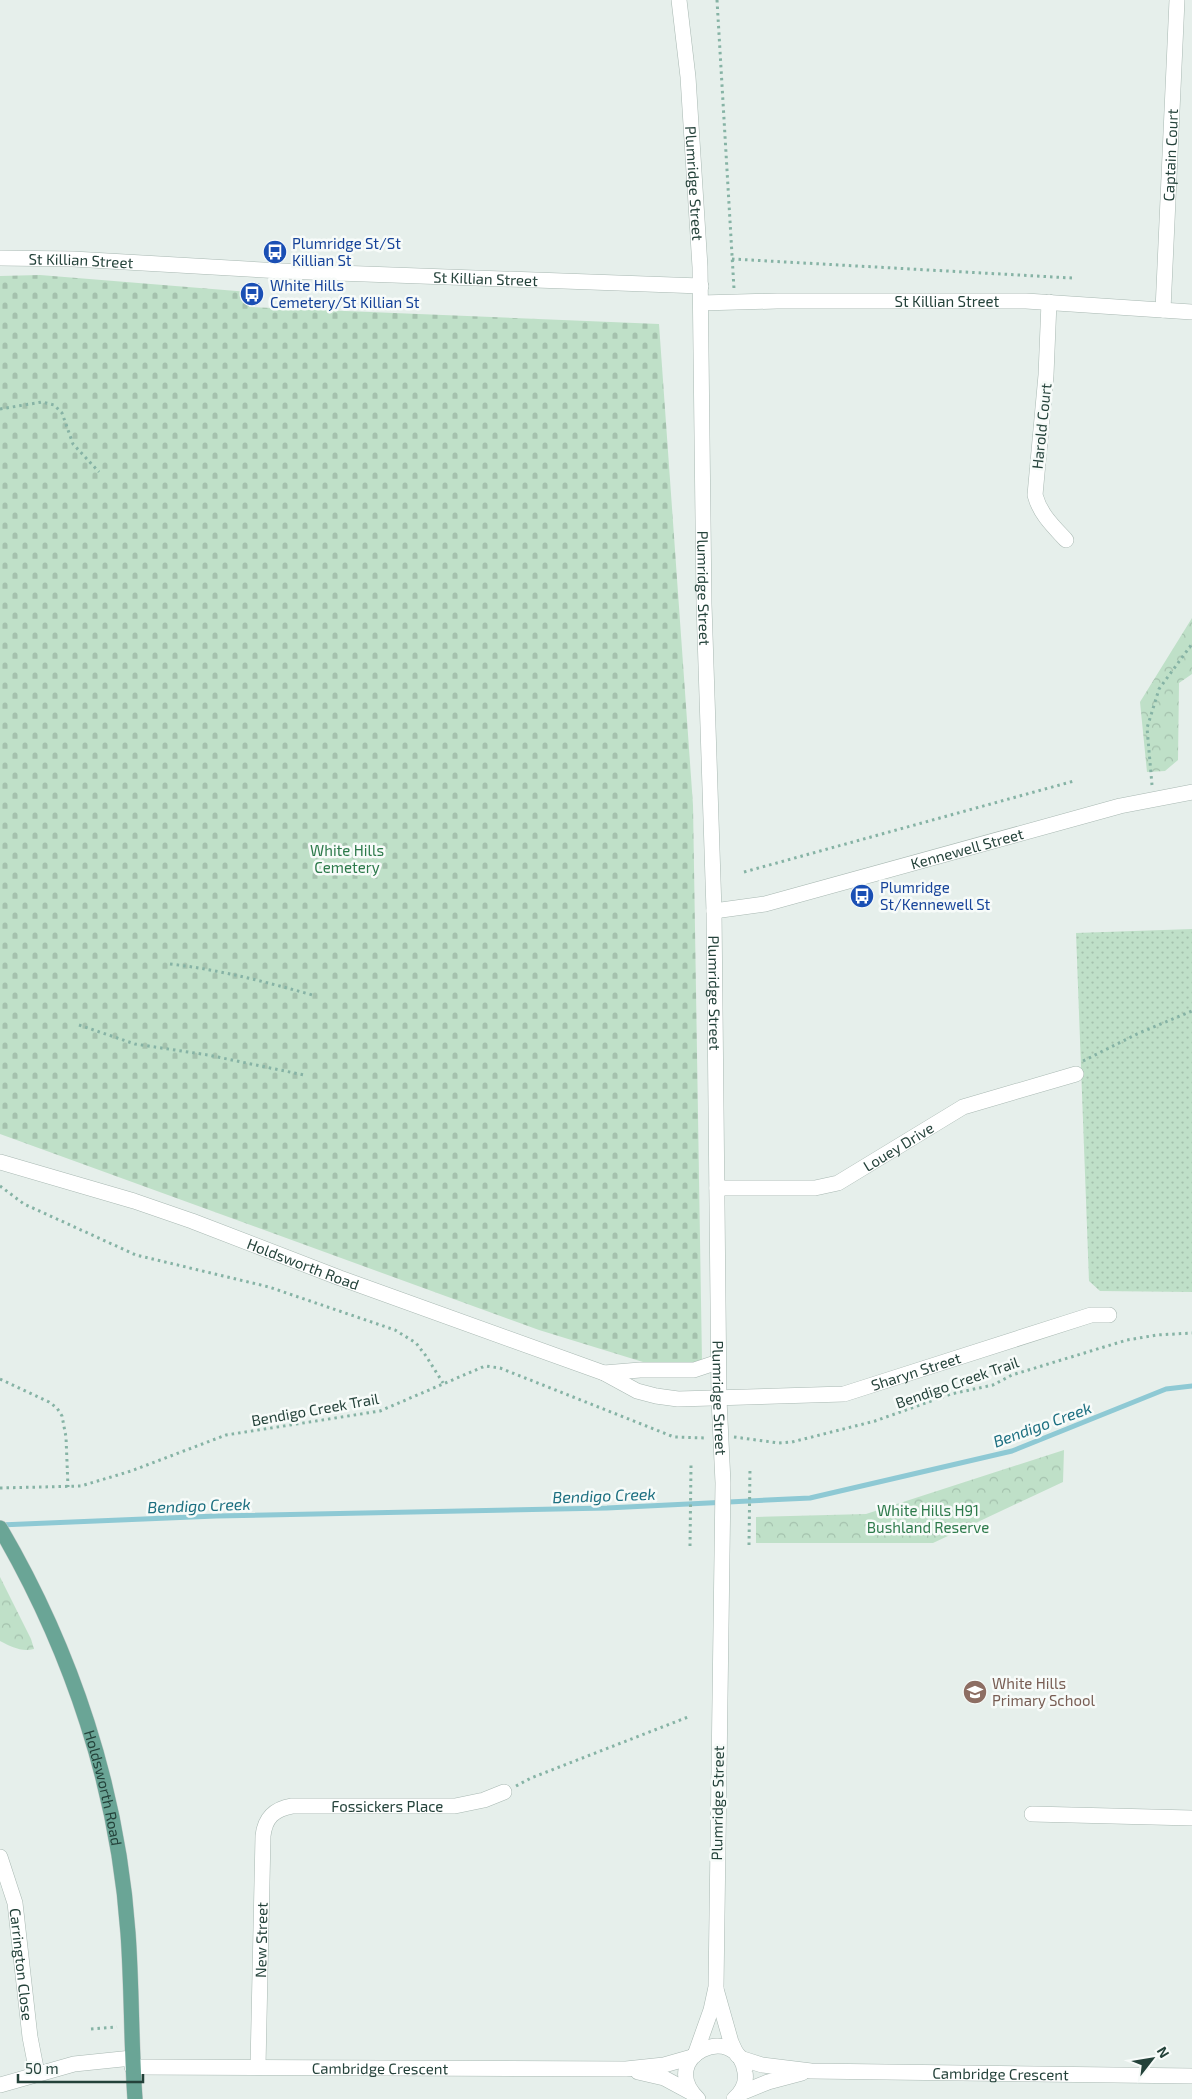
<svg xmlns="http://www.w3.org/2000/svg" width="1192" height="2099" font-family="'Exo 2',sans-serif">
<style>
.grass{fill:url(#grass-dots)}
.forest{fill:url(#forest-crowns)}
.cemetery{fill:url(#cemetery-stones)}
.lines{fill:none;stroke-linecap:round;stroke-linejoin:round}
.stream{stroke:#8ec9d4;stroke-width:5}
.minor-casing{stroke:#a8b8b2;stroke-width:16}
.major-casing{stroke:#c2cac8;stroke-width:16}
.path{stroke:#86b3a5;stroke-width:3;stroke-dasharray:2.5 4;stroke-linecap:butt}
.minor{stroke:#fff;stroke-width:15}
.major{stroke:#6aa596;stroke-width:15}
.labels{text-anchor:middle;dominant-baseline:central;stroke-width:5;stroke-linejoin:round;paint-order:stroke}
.street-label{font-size:15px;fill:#24423a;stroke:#f7fbf9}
.transit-label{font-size:15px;fill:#164399;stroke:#f7fbf9;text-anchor:start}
.park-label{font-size:15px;fill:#2d7a4b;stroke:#f7fbf9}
.education-label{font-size:15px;fill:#785e54;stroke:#f7fbf9;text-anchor:start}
.water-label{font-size:16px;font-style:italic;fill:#1c6f80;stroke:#f7fbf9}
</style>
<defs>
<pattern id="grass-dots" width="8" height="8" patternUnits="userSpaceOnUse" patternTransform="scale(1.25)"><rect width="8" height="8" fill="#bfe0c8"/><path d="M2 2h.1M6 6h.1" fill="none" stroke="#a4c1ad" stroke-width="1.8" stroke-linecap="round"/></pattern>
<pattern id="forest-crowns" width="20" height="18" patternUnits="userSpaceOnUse" patternTransform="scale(1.25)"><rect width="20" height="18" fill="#bfe0c8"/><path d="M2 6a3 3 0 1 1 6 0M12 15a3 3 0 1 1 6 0" fill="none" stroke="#a4c1ad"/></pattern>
<pattern id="cemetery-stones" width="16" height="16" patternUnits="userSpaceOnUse" patternTransform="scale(1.25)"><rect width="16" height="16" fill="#bfe0c8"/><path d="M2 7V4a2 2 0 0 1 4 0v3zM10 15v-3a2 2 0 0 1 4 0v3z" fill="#a4c1ad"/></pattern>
</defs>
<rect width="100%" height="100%" fill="#e6efeb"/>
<polygon class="grass" points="1192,929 1192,1292 1100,1291 1089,1281 1076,933"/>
<g class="forest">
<polygon points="1192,618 1192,674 1179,683 1178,760 1165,771 1147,772 1140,702"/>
<polygon points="1064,1450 1063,1482 933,1543 756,1543 756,1517 866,1514"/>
<path d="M0 1577 31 1639 34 1649C21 1652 12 1647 0 1641Z"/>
</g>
<polygon class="cemetery" points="40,275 249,292 249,307 659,324 693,805 702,1362 643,1362 539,1330 0,1134 0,276"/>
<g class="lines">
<polyline class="stream" points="0,1525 216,1516 607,1508 810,1498 1012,1451 1166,1389 1192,1386"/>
<g class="minor-casing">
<g id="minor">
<path id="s1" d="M679 0 688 77 700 267 704 604 714 911 719 1399 723 1483 716 1987 711 2010 695 2055"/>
<path id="s2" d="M0 258 73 259 282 271 701 286"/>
<path d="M1049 302 1046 375 1035 495C1040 514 1053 526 1066 540"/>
<path id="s3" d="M701 303 777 301H1026L1192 312"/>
<path id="s4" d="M1163 310 1177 0"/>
<path id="s5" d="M714 911 765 904 1120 806 1192 792"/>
<path id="s6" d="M0 1162 134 1201 192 1221 340 1278 604 1373 637 1391 656 1396 678 1399 844 1394 1091 1315H1109"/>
<path id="s7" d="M717 1188H815L838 1183 963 1107 1076 1074"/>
<polyline points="604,1373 640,1370 694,1370 718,1362"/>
<polyline points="1032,1814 1192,1818"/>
<path id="s8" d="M0 1857 15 1903 30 2037 37 2073"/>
<polyline points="716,1989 731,2042 737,2055"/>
<path id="s9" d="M740 2058 762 2065 811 2071 1192 2076"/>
<path id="s10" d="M258 2066 263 1836C265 1818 274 1809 292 1806H455L484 1800 504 1792"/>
<path id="s11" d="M132 2067 626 2069 664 2065 692 2057"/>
<polyline points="638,2072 664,2078 692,2093"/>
<polyline points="0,2085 74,2064 132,2058"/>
<polyline points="741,2093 768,2082 802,2073"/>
<path d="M698 2099C655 2057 737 2019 745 2072 747 2083 742 2092 734 2099"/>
</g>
</g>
<g class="major-casing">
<g id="major">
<path id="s12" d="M0 1528C72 1651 118 1790 128 1933 132 1988 131 2044 135 2099"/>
</g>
</g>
<g class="path">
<polyline points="717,0 734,289"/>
<polyline points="732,259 1072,278"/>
<polyline points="0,409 42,402 54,405 62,413 73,444 99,472"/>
<polyline points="1152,785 1147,728 1159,689 1192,644"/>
<polyline points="744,872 1074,781"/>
<path d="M170 964C222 970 266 982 316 996"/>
<polyline points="79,1025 135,1044 208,1055 304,1075"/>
<polyline points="1083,1061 1137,1034 1192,1011"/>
<polyline points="0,1186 24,1204 136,1255 269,1287 395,1330 416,1343 426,1356 443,1383"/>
<polyline points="0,1379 49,1402 57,1408 62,1416 66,1437 68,1487"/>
<polyline points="734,1437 779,1443 792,1442 875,1421 951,1394 993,1385 1012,1375 1127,1340 1157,1335 1192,1333"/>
<polyline points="0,1488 81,1486 131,1471 226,1435 380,1411 485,1366 500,1368 674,1437 706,1438"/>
<polyline points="749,1545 750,1468"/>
<polyline points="690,1546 691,1465"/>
<polyline points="516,1786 531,1778 688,1717"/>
<polyline points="91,2029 117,2027"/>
</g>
<use href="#minor" class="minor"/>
<use href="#major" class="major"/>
</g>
<defs>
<g id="bus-disc" transform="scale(1.25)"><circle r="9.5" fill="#1a4fb4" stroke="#f7fbf9"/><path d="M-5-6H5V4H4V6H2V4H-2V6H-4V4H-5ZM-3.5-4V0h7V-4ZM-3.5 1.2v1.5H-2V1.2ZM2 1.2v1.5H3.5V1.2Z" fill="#fff"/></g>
<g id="school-disc" transform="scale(1.25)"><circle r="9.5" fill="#8d6e63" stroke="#f7fbf9"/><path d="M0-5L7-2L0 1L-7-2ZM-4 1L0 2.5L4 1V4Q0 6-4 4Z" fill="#fff"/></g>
</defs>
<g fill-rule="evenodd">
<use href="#bus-disc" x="275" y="252"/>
<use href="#bus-disc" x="252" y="294"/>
<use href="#bus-disc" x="862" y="896"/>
<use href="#school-disc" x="975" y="1692"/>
</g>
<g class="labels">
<g class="street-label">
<text stroke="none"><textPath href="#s4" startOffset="155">Captain Court</textPath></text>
<text stroke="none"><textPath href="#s1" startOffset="184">Plumridge Street</textPath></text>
<text stroke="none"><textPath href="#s2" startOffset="81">St Killian Street</textPath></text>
<text stroke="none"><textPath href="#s2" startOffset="486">St Killian Street</textPath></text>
<text stroke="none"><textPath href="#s3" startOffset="246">St Killian Street</textPath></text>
<text transform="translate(1041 426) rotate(-84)">Harold Court</text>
<text stroke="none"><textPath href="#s1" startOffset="589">Plumridge Street</textPath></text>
<text stroke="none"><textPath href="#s5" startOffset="261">Kennewell Street</textPath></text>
<text stroke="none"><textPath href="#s1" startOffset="994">Plumridge Street</textPath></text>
<text stroke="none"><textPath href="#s7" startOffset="192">Louey Drive</textPath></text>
<text stroke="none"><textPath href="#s6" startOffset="320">Holdsworth Road</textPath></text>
<text stroke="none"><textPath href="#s6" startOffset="961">Sharyn Street</textPath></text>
<text transform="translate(957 1382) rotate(-19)">Bendigo Creek Trail</text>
<text stroke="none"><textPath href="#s1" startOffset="1399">Plumridge Street</textPath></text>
<text transform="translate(315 1409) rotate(-10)">Bendigo Creek Trail</text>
<text stroke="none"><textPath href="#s12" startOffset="281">Holdsworth Road</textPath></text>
<text transform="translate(717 1803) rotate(-89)">Plumridge Street</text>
<text stroke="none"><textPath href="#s10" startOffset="371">Fossickers Place</textPath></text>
<text stroke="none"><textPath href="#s10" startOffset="126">New Street</textPath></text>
<text stroke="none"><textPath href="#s8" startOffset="110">Carrington Close</textPath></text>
<text stroke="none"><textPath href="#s11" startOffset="248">Cambridge Crescent</textPath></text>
<text stroke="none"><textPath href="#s9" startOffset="262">Cambridge Crescent</textPath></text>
</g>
<g class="transit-label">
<text x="292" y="243">Plumridge St/St<tspan x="292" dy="17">Killian St</tspan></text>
<text x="270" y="285">White Hills<tspan x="270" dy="17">Cemetery/St Killian St</tspan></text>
<text x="880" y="887">Plumridge<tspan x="880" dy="17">St/Kennewell St</tspan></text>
</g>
<g class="park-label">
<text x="347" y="850">White Hills<tspan x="347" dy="17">Cemetery</tspan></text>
<text x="928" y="1510">White Hills H91<tspan x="928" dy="17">Bushland Reserve</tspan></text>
</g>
<g class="education-label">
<text x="992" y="1683">White Hills<tspan x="992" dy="17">Primary School</tspan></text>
</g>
<g class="water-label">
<text transform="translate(1042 1424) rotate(-20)">Bendigo Creek</text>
<text transform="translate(604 1495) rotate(-2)">Bendigo Creek</text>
<text transform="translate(199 1505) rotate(-2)">Bendigo Creek</text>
</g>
</g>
<g transform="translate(1152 2059) rotate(59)" stroke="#f7fbf9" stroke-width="4" paint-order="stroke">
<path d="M0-4L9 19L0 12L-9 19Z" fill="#24423a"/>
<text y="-8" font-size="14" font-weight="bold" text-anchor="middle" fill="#24423a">N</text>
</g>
<path d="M18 2074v8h125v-8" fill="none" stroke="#24423a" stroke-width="2.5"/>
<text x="25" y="2074" font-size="15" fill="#24423a" stroke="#f7fbf9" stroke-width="4" paint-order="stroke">50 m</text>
</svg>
